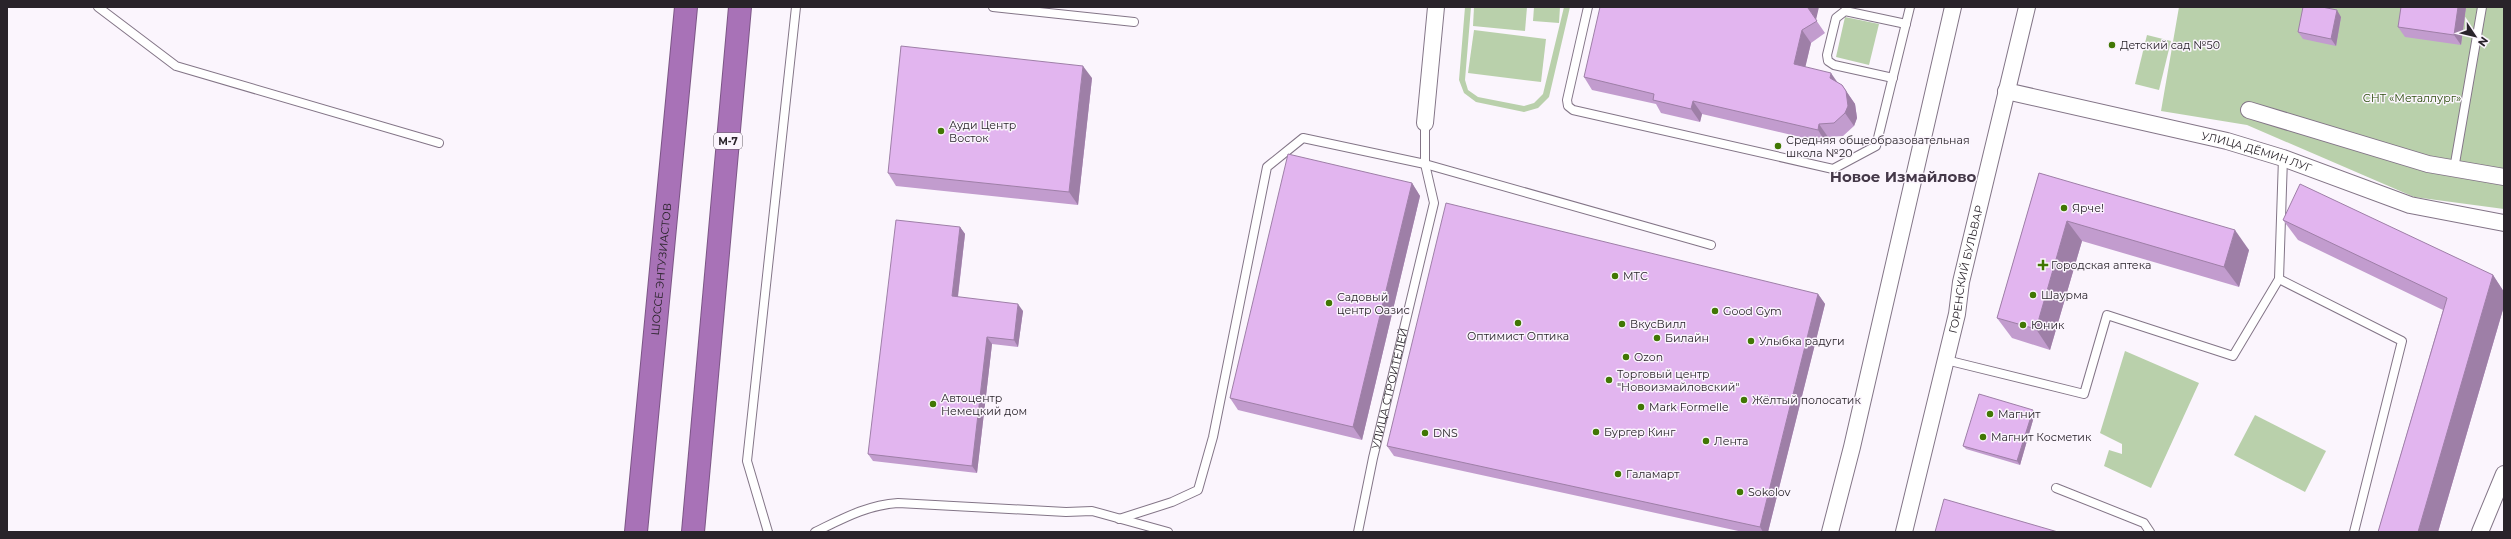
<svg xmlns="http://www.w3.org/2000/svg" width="2511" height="539" font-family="Montserrat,sans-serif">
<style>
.green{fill:#b9d0ab}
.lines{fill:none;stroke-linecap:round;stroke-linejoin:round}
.lane-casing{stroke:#837587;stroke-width:10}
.street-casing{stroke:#837587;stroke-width:18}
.highway-casing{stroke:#7c5686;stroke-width:24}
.lane{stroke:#fff;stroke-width:8}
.street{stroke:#fff;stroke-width:16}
.highway{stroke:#a872b7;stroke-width:22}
.wall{fill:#c29cce}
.shaded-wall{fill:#9e7fa7}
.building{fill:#e2b5ef;stroke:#9e7fa7}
.poi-dot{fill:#417704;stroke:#fbf5fd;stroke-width:1.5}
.labels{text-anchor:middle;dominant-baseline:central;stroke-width:3;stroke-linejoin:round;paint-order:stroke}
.shield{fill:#fbf5fd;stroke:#686269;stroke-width:1}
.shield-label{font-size:10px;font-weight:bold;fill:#29232a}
.poi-label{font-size:11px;fill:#29232a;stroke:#fbf5fd;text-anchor:start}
.park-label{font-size:11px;fill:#2a4c0a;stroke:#fbf5fd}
.street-label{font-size:11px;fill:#29232a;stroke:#fbf5fd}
.district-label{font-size:15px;font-weight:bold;fill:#443848;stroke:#fbf5fd}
</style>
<rect width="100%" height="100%" fill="#fbf5fd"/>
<g class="green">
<polygon points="1465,7 1471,7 1465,80 1468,90 1478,97 1524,106 1534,103 1543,94 1564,7 1570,7 1549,97 1538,108 1524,112 1476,102 1464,93 1459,80"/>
<polygon points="1474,7 1527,7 1525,31 1473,26"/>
<polygon points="1534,7 1560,7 1559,23 1533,21"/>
<polygon points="2179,7 2504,7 2504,209 2414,197 2247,125 2161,111"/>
<polygon points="1845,17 1879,24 1869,65 1836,57"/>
<polygon points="1474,30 1546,39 1541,82 1468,73"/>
<polygon points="2147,35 2171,41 2159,90 2135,84"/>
<polygon points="2125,351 2199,383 2151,488 2104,466 2109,450 2122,454 2122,444 2100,433"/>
<polygon points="2255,415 2326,451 2305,492 2234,455"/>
</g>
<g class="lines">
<g class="lane-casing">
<g id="lane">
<polyline points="98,7 176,66 439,143"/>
<polyline points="993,7 1134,22"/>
<polyline points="1588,7 1567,100 1568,106 1573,110 1833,169 1876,146 1910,7"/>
<polyline points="1893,78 1834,65 1828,61 1827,55 1836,18 1845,11 1906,24"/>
<polyline points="2454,169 2482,7"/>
<polyline points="2279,279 2402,341 2354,532"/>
<polyline points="1946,360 2084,394 2107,315 2233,356 2279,279 2283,158"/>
<polyline points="2056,488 2144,523 2150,532"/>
<polyline points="1119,519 1172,502 1198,490 1213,437 1267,167 1303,138 1425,164 1711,245"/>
<polyline points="768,532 747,461 796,7"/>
<path d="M815 532C842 519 867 505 898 503L1066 512 1092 511 1168 532"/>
<path id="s1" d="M1358 532 1373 458 1434 203 1425 164V123"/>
</g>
</g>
<g class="street-casing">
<g id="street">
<path id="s2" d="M2006 91 2227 141 2283 158 2410 205 2504 223"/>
<polyline points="2249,110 2428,164 2504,177"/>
<polyline points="1425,123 1436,7"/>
<polyline points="1830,532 1852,447 1953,7"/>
<path id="s3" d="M1904 532 1957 314 1961 282 2027 7"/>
<polyline points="2480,532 2504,474"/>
</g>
</g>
<g class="highway-casing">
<g id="highway">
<path id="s4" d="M636 532 686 7"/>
<polyline points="693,532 740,7"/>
</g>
</g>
<use href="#lane" class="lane"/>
<use href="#street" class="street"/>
<use href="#highway" class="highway"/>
</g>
<g class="wall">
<polygon points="2466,7 2461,45 2405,37 2398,27"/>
<polygon points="2341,17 2336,46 2303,39 2298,32"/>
<polygon points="1816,20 1825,33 1811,43 1805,67 1842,85 1855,104 1857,118 1854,126 1843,136 1828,137 1826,143 1702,114 1700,122 1661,113 1656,104 1592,90 1584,77"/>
<polygon points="1092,78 1078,205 896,186 888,173"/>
<polygon points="2039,173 2249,250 2239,287 2082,241 2050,350 2012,338 1997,318"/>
<polygon points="1412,183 1420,196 1362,440 1238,410 1230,398"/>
<polygon points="2283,220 2493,275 2504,292 2504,306 2438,532 2378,532 2443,310 2298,240"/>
<polygon points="960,227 965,234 958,297 1023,311 1018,347 992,344 977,473 873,461 868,454"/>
<polygon points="1818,294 1825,304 1768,532 1743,532 1394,456 1387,446"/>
<polygon points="2035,413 2020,465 1966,449 1963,446"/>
</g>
<g class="shaded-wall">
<polygon points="1808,7 1819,7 1816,20 1808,8"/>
<polygon points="2458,7 2466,7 2461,45 2454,35"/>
<polygon points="2337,10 2341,17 2336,46 2331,39"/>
<polygon points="1802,30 1811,43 1803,77 1794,64"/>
<polygon points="1083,66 1092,78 1078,205 1069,192"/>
<polygon points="1831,73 1840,86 1830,78"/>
<polygon points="1842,85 1855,104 1857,118 1854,126 1845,113"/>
<polygon points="1693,101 1702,114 1700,122 1691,109"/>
<polygon points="1819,124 1828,137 1826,143 1818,130"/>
<polygon points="1412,183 1420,196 1362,440 1353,427"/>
<polygon points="2067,221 2082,241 2050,350 2036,329"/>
<polygon points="960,227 965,234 957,303 952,296"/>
<polygon points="2235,230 2249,250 2239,287 2224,267"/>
<polygon points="2493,275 2504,292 2504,306 2438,532 2418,532"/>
<polygon points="1818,294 1825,304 1768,532 1763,532 1760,527"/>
<polygon points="1018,304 1023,311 1018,347 1014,340"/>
<polygon points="987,337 992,344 977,473 972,466"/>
<polygon points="2033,410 2035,413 2020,465 2017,461"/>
</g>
<g class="building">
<polygon points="1600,7 1808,7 1808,8 1817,21 1802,30 1794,64 1831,73 1830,78 1842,85 1846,91 1848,106 1845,113 1834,123 1819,124 1818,130 1693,101 1691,109 1653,100 1654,94 1584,77"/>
<polygon points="2303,7 2322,7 2337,10 2331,39 2298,32"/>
<polygon points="2401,7 2458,7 2454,35 2398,27"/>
<polygon points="901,46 1083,66 1069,192 888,173"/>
<polygon points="1288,154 1412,183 1353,427 1230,398"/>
<polygon points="2039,173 2235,230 2224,267 2067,221 2036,329 1997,318"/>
<polygon points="2300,184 2493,275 2418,532 2378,532 2447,298 2283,220"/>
<polygon points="1446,203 1818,294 1760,527 1387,446"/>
<polygon points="896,220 960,227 952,296 1018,304 1014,340 987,337 972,466 868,454"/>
<polygon points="1979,394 2033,410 2017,461 1963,446"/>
<polygon points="1944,499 2058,532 1935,532"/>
</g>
<g class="poi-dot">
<circle cx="2112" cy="45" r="4"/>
<circle cx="941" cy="131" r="4"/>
<circle cx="1778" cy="146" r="4"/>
<circle cx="2064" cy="208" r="4"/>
<path d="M2041 259h4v4h4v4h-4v4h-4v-4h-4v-4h4z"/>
<circle cx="1615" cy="276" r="4"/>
<circle cx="2033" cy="295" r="4"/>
<circle cx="1329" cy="303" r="4"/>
<circle cx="1715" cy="311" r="4"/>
<circle cx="1518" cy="323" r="4"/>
<circle cx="1622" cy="324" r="4"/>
<circle cx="2023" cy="325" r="4"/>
<circle cx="1657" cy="338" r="4"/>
<circle cx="1751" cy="341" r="4"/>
<circle cx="1626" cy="357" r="4"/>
<circle cx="1609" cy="380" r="4"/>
<circle cx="1744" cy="400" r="4"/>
<circle cx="933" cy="404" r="4"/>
<circle cx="1641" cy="407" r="4"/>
<circle cx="1990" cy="414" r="4"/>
<circle cx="1596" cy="432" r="4"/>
<circle cx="1425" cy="433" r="4"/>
<circle cx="1983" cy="437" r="4"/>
<circle cx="1706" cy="441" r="4"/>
<circle cx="1618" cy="474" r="4"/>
<circle cx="1740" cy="492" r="4"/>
</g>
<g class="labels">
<rect class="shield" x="714" y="133" width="28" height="16" rx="3"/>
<g class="shield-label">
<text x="728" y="141">М-7</text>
</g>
<g class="poi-label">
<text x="2120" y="45">Детский сад №50</text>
<text x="949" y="125">Ауди Центр<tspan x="949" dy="13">Восток</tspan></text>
<text x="1786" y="140">Средняя общеобразовательная<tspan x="1786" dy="13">школа №20</tspan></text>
<text x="2072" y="208">Ярче!</text>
<text x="2051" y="265">Городская аптека</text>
<text x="1623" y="276">МТС</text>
<text x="2041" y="295">Шаурма</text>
<text x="1337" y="297">Садовый<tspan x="1337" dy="13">центр Оазис</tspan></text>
<text x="1723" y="311">Good Gym</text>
<text x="1630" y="324">ВкусВилл</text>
<text x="2031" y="325">Юник</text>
<text x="1518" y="336" text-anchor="middle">Оптимист Оптика</text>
<text x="1665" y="338">Билайн</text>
<text x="1759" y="341">Улыбка радуги</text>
<text x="1634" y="357">Ozon</text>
<text x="1617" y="374">Торговый центр<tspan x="1617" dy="13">"Новоизмайловский"</tspan></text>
<text x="941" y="398">Автоцентр<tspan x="941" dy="13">Немецкий дом</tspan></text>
<text x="1752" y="400">Жёлтый полосатик</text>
<text x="1649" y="407">Mark Formelle</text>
<text x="1998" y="414">Магнит</text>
<text x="1604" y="432">Бургер Кинг</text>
<text x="1433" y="433">DNS</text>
<text x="1991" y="437">Магнит Косметик</text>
<text x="1714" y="441">Лента</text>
<text x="1626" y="474">Галамарт</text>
<text x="1748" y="492">Sokolov</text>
</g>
<g class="park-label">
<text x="2412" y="98">СНТ «Металлург»</text>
</g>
<g class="street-label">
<text stroke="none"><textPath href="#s2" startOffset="258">УЛИЦА ДЁМИН ЛУГ</textPath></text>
<text stroke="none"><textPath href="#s4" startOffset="264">ШОССЕ ЭНТУЗИАСТОВ</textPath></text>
<text stroke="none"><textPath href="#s3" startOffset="270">ГОРЕНСКИЙ БУЛЬВАР</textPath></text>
<text stroke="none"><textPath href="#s1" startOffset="147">УЛИЦА СТРОИТЕЛЕЙ</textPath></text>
</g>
<g class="district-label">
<text x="1903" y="176">Новое Измайлово</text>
</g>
</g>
<rect width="2511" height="539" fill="none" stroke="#29232a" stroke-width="16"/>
<g transform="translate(2475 36) rotate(125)" stroke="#fbf5fd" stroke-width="3" paint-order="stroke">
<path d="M0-3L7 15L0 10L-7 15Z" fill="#29232a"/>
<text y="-6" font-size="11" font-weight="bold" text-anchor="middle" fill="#29232a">N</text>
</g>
</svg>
